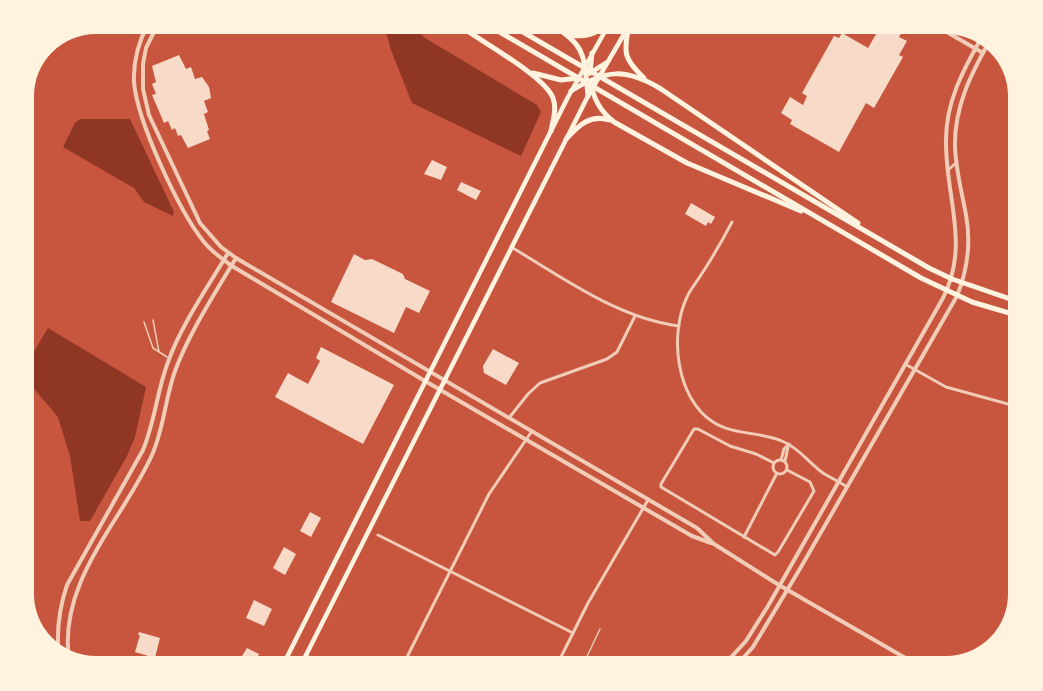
<svg xmlns="http://www.w3.org/2000/svg" width="1043" height="691" font-family="Poppins,sans-serif">
<style>
.water{fill:#8f3625}
.building{fill:#f7dbc8}
.lines{fill:none;stroke-linecap:round;stroke-linejoin:round}
.service{stroke:#f1ccb7;stroke-width:1.5}
.minor{stroke:#f1ccb7;stroke-width:3}
.tertiary{stroke:#f1ccb7;stroke-width:4}
.primary{stroke:#fff3e0;stroke-width:4.5}
.trunk{stroke:#fff3e0;stroke-width:5}
</style>
<rect width="100%" height="100%" fill="#c8553d"/>
<g class="water">
<polygon points="384,24 409,24 425,38 537,105 541,112 521,156 412,103 391,50"/>
<polygon points="80,119 130,119 174,212 173,216 144,202 134,188 63,147 75,123"/>
<polygon points="48,328 146,387 135,437 127,456 90,521 80,521 70,456 58,417 24,377 24,368"/>
</g>
<g class="building">
<polygon points="882,24 898,24 904,28 899,37 907,41 899,55 903,57 874,108 866,103 839,152 790,124 792,120 781,113 790,97 803,105 807,96 802,93 834,36 839,38 842,33 868,48"/>
<polygon points="179,55 186,69 191,67 195,79 202,77 209,87 211,98 204,101 208,112 204,114 209,130 207,131 210,139 188,148 181,135 178,136 175,128 172,130 168,121 164,123 152,95 156,94 152,84 156,82 152,66"/>
<polygon points="432,160 447,167 441,180 424,174"/>
<polygon points="461,182 481,191 476,200 457,190"/>
<polygon points="691,203 715,217 711,224 708,222 706,226 685,214"/>
<polygon points="354,254 365,260 372,259 403,274 405,279 430,291 419,313 406,307 394,333 331,302"/>
<polygon points="321,347 394,385 363,444 275,397 288,373 308,384 320,361 316,358"/>
<polygon points="493,349 519,363 506,385 484,373 483,366"/>
<polygon points="310,512 321,518 311,537 300,531"/>
<polygon points="284,547 296,554 285,575 273,568"/>
<polygon points="254,600 272,609 264,626 246,618"/>
<polygon points="139,632 160,638 155,658 135,652 140,635 138,635"/>
<polygon points="247,648 259,654 255,663 242,656"/>
</g>
<g class="lines">
<g class="service">
<polyline points="153,320 159,352"/>
<polyline points="144,322 153,348 167,357"/>
<polyline points="582,667 600,629"/>
</g>
<g class="minor">
<polyline points="948,170 957,162"/>
<path d="M732 222C722 241 711 260 699 278 695 284 690 290 687 297 669 335 676 398 713 422 735 436 761 431 784 442 800 449 809 463 823 473 831 478 840 482 847 487"/>
<path d="M511 247C564 278 617 318 679 326"/>
<polyline points="905,364 946,387 1019,407"/>
<polyline points="509,418 528,394 540,383 607,359 617,352 635,316"/>
<circle cx="780" cy="467" r="7"/>
<polyline points="781,460 784,449 789,444"/>
<polyline points="785,461 788,447"/>
<polyline points="774,463 756,454 730,446 698,429 694,429 661,484 661,487 775,555 778,552 814,491 810,482 787,470"/>
<polyline points="378,535 573,633"/>
<polyline points="744,537 777,473"/>
<polyline points="307,653 309,662 314,667"/>
<polyline points="402,667 489,494 532,431"/>
<polyline points="556,667 588,603 648,500"/>
</g>
<g class="tertiary">
<path d="M148 24C138 43 133 61 134 82 137 121 179 211 204 242 212 252 222 259 232 266L425 381 692 536 711 543"/>
<polyline points="158,24 146,48 143,64 143,89 149,115 200,223 221,247 236,258 697,528 714,544 779,585 921,667"/>
<polyline points="933,24 983,53"/>
<polyline points="958,27 988,45"/>
<path d="M59 655C56 631 59 609 67 585L143 450C155 421 157 391 168 362 180 327 209 285 228 253"/>
<path d="M69 659C58 581 122 521 152 455 164 428 165 399 175 371 189 333 215 293 236 258"/>
<path d="M722 667 746 641 768 606 943 298C970 245 946 199 946 143 945 103 963 70 983 35"/>
<path d="M735 667 753 647 801 567 957 296C967 271 971 242 966 215 962 193 956 171 955 147 954 107 971 74 990 40"/>
</g>
<g class="primary">
<polyline points="282,667 568,97 608,26"/>
<polyline points="300,667 588,96 627,29"/>
</g>
<g class="trunk">
<path d="M457 24C479 40 545 76 553 98 557 109 553 120 551 131"/>
<polyline points="486,24 921,278 972,302 1019,316"/>
<polyline points="509,24 929,268 952,279 1019,302"/>
<path d="M550 24C587 45 584 57 588 96"/>
<path d="M629 26C623 53 624 59 644 78"/>
<path d="M571 35C586 38 596 33 608 25"/>
<polyline points="533,73 561,80 579,78"/>
<polyline points="590,73 592,53"/>
<polyline points="590,73 606,63"/>
<path d="M591 82C593 99 601 112 614 122L687 163 801 211"/>
<path d="M571 91C606 69 626 68 661 89L858 223"/>
<path d="M566 139C579 125 590 114 610 120"/>
</g>
</g>
<path d="M0 0H1043V691H0ZM96 34H946A62 62 0 0 1 1008 96V594A62 62 0 0 1 946 656H96A62 62 0 0 1 34 594V96A62 62 0 0 1 96 34Z" fill="#fff3e0" fill-rule="evenodd"/>
</svg>
